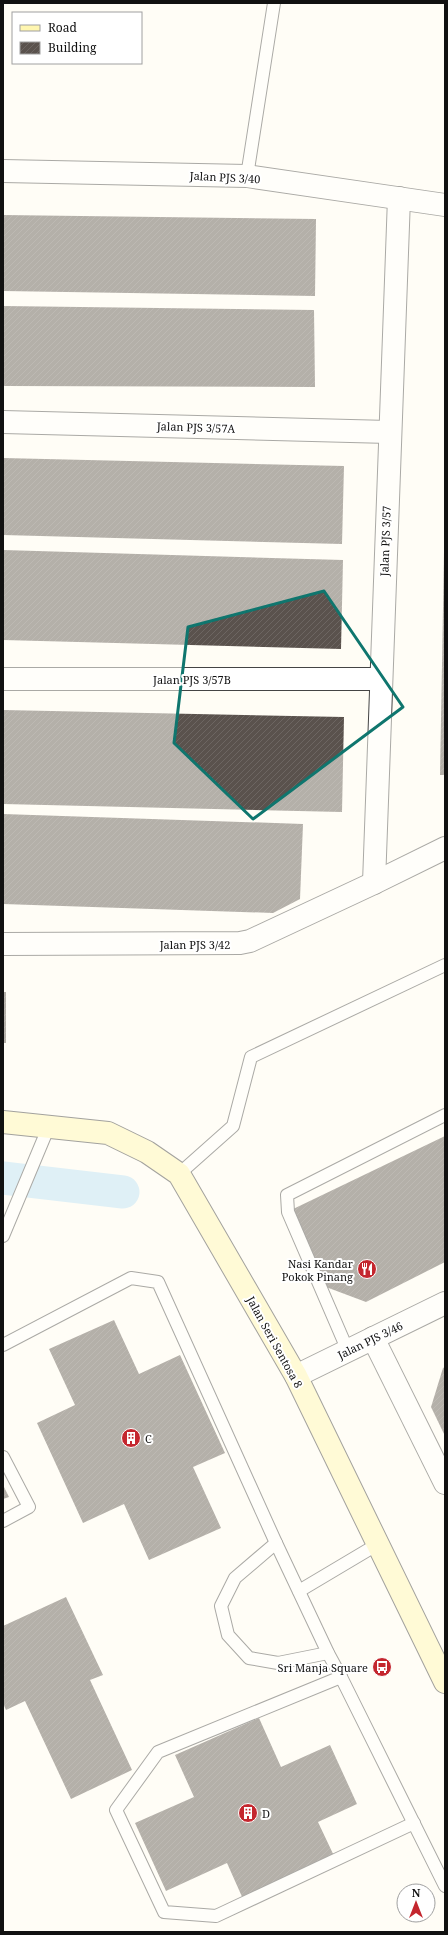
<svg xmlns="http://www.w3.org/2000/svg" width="448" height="1935" font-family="'Noto Serif',serif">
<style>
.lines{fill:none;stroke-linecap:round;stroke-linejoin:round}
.canal{stroke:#b9e0f7;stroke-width:33}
.building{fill:url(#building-hatch)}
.service-casing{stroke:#444;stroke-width:14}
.minor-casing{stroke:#444;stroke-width:24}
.secondary-casing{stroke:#333;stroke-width:24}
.service{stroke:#fff;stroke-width:12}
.minor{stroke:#fff;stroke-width:22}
.secondary{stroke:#fff6b0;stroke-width:22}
.marked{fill:none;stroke:#0f766e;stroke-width:3;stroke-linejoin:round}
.labels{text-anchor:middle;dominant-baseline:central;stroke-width:4;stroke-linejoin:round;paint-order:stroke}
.street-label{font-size:11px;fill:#111;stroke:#fff}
.poi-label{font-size:11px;fill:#111;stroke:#fff;text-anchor:end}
</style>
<defs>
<pattern id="building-hatch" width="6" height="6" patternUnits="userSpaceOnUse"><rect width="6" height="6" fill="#5a524d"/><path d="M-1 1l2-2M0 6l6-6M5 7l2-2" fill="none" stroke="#6d6662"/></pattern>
</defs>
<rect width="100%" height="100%" fill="#fffdf5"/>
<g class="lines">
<polyline class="canal" points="3,1178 123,1192"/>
</g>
<g class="building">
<polygon points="3,215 316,219 315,296 3,291"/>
<polygon points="3,306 314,310 315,387 3,386"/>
<polygon points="3,458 344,466 342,544 3,535"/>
<polygon points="3,550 343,560 341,649 3,640"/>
<polygon points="444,552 445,552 445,775 440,775"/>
<polygon points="3,710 344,717 342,812 3,804"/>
<polygon points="3,814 303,824 300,899 273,913 3,904"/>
<rect x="3" y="992" width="3" height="51"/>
<polygon points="445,1136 445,1262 366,1302 326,1287 289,1211"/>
<polygon points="114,1320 139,1374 180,1355 225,1453 193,1467 221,1528 149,1560 124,1504 83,1523 37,1423 75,1405 49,1349"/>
<polygon points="445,1367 445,1436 431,1407 443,1368"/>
<polygon points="3,1485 9,1497 3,1499"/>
<polygon points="66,1597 103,1675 90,1680 132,1770 71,1799 25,1701 6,1710 3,1703 3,1626"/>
<polygon points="259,1718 281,1767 330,1745 357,1804 318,1822 335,1858 243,1899 227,1863 166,1891 135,1823 194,1797 175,1755"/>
</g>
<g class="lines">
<g class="service-casing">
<g id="service">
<polyline points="247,176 274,3"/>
<polyline points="179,1174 233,1126 251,1057 445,965"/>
<polyline points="3,1236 49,1126"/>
<polyline points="3,1345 131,1278 158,1282 276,1543 328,1653 341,1677 445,1886"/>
<polyline points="348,1351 288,1212 287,1195 445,1115"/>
<polyline points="3,1457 29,1507 3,1521"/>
<polyline points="276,1543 235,1578 221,1606 228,1635 249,1658 278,1663 328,1653"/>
<polyline points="299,1591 378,1544"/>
<polyline points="341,1677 158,1752 116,1810 164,1912 216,1916 414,1823"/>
</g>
</g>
<g class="minor-casing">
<g id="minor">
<polyline points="3,171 247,176 445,205"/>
<polyline points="3,422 389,432"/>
<polyline points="3,679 380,679"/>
<polyline points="374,883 399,198"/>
<polyline points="3,944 240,943 250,941 374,883 445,848"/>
<polyline points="373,1338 445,1483"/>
<polyline points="296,1376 445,1303"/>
</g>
</g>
<g class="secondary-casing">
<polyline id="secondary" points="3,1122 108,1133 147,1152 179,1174 296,1376 445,1682"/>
</g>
<use href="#service" class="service"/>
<use href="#minor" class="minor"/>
<use href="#secondary" class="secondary"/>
</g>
<path d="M0 0H448V1935H0ZM324 591 403 707 253 819 174 743 188 627Z" fill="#fffdf5" fill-opacity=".55" fill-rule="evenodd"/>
<path class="marked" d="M324 591 403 707 253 819 174 743 188 627Z"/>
<defs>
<g id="restaurant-disc" transform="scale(1)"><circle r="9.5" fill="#c4262e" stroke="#fff"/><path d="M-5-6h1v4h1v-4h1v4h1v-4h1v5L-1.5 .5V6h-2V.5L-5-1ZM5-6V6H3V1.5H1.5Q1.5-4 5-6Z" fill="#fff"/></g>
<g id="building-disc" transform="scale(1)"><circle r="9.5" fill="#c4262e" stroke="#fff"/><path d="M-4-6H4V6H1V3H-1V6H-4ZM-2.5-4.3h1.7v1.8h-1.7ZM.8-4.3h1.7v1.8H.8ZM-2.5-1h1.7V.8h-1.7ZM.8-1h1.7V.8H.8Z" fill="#fff"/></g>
<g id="bus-disc" transform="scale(1)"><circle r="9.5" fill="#c4262e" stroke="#fff"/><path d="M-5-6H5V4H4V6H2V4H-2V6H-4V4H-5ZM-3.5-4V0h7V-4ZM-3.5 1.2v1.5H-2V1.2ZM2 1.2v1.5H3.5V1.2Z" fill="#fff"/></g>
</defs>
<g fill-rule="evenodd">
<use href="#restaurant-disc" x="367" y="1269"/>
<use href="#building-disc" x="131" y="1438"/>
<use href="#bus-disc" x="382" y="1667"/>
<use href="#building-disc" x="248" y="1813"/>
</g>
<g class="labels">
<g class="street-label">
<text transform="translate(225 177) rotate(3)">Jalan PJS 3/40</text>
<text transform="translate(196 427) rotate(2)">Jalan PJS 3/57A</text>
<text transform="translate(385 541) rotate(-88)">Jalan PJS 3/57</text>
<text x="192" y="679">Jalan PJS 3/57B</text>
<text x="195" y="944">Jalan PJS 3/42</text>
<text transform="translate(370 1340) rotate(-26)">Jalan PJS 3/46</text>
<text transform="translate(275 1342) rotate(61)">Jalan Seri Sentosa 8</text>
</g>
<g class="poi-label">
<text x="353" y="1263">Nasi Kandar<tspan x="353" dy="13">Pokok Pinang</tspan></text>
<text x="145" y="1438" text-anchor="start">C</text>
<text x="368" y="1667">Sri Manja Square</text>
<text x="262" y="1813" text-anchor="start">D</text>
</g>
</g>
<rect width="448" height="1935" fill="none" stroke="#111111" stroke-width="8"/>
<rect x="12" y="12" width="130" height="52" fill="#ffffff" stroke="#a0a0a0"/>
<rect x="20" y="25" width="20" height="6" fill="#fff6b0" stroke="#a0a0a0"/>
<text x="48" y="32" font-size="12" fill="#111111">Road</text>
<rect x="20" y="42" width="20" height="12" fill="url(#building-hatch)" stroke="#a0a0a0"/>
<text x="48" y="52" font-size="12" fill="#111111">Building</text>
<g transform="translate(416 1903)"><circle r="19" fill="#ffffff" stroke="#a0a0a0"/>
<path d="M0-3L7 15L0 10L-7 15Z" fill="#c4262e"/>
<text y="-6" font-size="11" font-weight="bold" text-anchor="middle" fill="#111111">N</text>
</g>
</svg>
